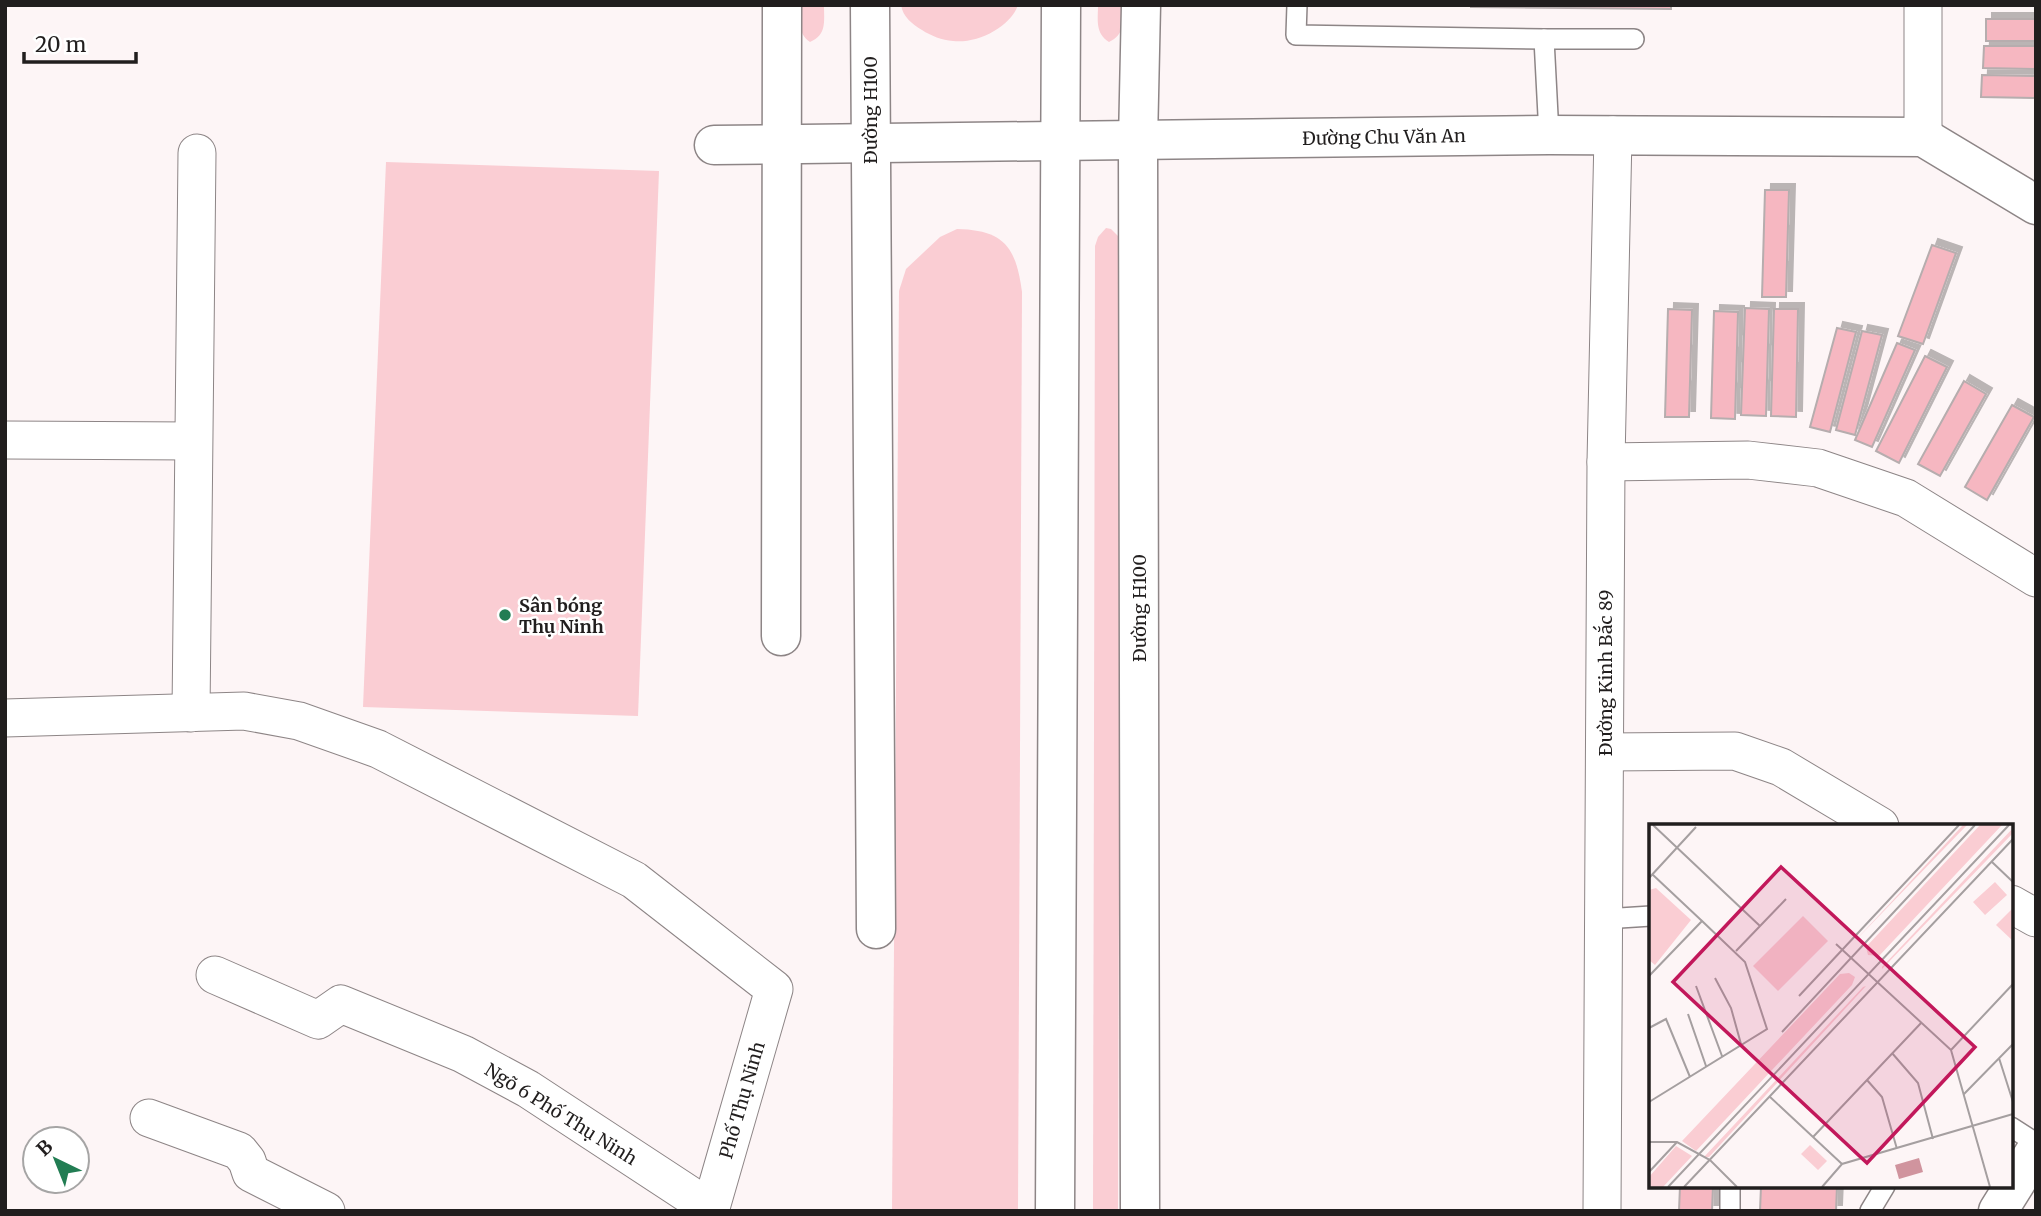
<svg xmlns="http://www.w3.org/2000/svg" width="2041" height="1216" font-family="Merriweather,serif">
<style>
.green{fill:#facdd3}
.building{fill:#f6b7c1;stroke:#b6adae;stroke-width:2;filter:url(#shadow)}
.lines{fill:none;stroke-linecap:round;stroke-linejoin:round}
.service-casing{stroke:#8d8586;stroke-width:22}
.minor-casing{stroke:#8d8586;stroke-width:39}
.tertiary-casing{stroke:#8d8586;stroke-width:41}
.secondary-casing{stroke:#8d8586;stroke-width:41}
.service{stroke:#fff;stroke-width:19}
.minor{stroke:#fff;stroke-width:37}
.tertiary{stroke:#fff;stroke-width:38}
.secondary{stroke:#fff;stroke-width:38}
.poi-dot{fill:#227d53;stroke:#fff;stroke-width:2.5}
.labels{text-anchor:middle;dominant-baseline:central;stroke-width:5;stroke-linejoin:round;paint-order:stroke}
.street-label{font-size:18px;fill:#211e1e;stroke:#fff}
.poi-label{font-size:18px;font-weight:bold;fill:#211e1e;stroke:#fff;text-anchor:start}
.inset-road{fill:none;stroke:#a59fa0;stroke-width:2}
.view{fill:#c2185b;fill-opacity:0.15;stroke:#c2185b;stroke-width:3.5}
.inset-edge{fill:none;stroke:#211e1e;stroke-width:3.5}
</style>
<defs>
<filter id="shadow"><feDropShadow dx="6" dy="-6" stdDeviation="0" flood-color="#0004"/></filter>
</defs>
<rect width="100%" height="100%" fill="#fdf5f6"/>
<g class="green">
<path d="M800 5H824C824 21 827 35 810 42 797 33 800 20 800 5Z"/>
<path d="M901 5H1018C1010 28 976 44 953 41 942 40 931 36 922 30 912 24 903 17 901 5Z"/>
<path d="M1098 5H1123C1123 21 1125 35 1109 42 1095 33 1098 20 1098 5Z"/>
<polygon points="386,162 659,171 638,716 363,707"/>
<polygon points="1106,228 1111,229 1121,239 1118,1211 1093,1211 1095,246 1098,237"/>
<path d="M957 229C1004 230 1016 247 1022 292L1018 1211H892L899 291 906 269 940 237Z"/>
</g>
<g class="building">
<polygon points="1471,5 1671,5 1671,9 1471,7"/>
<rect x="1986" y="19" width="50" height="22"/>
<polygon points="1984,46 2036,46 2036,69 1983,68"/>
<polygon points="1982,75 2036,76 2036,98 1981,97"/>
<polygon points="1765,190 1789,190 1786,297 1762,297"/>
<polygon points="1932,245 1956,253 1923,344 1898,336"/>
<polygon points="1745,308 1769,309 1766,416 1741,415"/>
<polygon points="1668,309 1692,310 1689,417 1665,417"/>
<polygon points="1774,309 1798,309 1796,417 1771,416"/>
<polygon points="1714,311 1738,312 1735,419 1711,418"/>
<polygon points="1837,328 1856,332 1830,432 1810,427"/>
<polygon points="1862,331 1882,335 1855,435 1836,430"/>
<polygon points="1897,343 1915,350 1872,447 1855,440"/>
<polygon points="1925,356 1947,367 1899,463 1876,451"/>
<polygon points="1964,381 1986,394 1940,476 1918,464"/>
<polygon points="2012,405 2034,417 1987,500 1965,487"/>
<polygon points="1680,1186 1713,1186 1712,1211 1679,1211"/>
<polygon points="1761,1186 1837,1186 1836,1211 1760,1211"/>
</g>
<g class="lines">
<g class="service-casing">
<g id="service">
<polyline points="1297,5 1296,35 1544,39 1634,39"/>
<polyline points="1544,39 1549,135"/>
<polyline points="1604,919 1651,916"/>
<polyline points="2011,1127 2036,1143"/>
<polyline points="1730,1186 1730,1211"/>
<polyline points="1870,1211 1885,1186"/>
</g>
</g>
<g class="minor-casing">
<g id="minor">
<polyline points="1923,137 1923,5"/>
<polyline points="5,440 193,441"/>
<polyline points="1606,462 1748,460 1818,468 1906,498 2036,578"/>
<polyline points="191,713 197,153"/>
<polyline points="5,718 244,711 299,721 378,749 634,880 774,989 710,1211"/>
<polyline points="1605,752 1735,751 1781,767 1880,826"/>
<polyline points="2011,904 2036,918"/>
<polyline points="215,975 318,1020 341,1004 463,1054 528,1089 711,1209"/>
<polyline points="149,1118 239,1151 247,1161 251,1173 326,1211"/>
<polyline points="1602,1211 1606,462 1613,135"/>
</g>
</g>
<g class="tertiary-casing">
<g id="tertiary">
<polyline points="714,145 1549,135 1923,137 2036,205"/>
<polyline points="1998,1211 2036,1150"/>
</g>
</g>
<g class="secondary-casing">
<g id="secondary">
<polyline points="870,5 876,929"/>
<polyline points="781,636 782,5"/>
<polyline points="1055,1211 1061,5"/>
<polyline points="1140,1211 1138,141 1141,5"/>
</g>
</g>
<use href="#service" class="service"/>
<use href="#minor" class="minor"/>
<use href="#tertiary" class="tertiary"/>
<use href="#secondary" class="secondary"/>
</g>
<circle class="poi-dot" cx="505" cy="615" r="7"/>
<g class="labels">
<g class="street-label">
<text transform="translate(870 110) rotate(-90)">Đường H100</text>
<text transform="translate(1384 137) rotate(-1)">Đường Chu Văn An</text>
<text transform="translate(1139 608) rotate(-90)">Đường H100</text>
<text transform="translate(1605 673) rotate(-90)">Đường Kinh Bắc 89</text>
<text transform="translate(742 1100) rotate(-74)">Phố Thụ Ninh</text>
<text transform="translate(561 1114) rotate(32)">Ngõ 6 Phố Thụ Ninh</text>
</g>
<g class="poi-label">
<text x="519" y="605">Sân bóng<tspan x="519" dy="21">Thụ Ninh</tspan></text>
</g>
</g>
<g transform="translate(1649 824)">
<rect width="364" height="364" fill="#fdf5f6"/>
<path d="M314 1H318L205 118ZM331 1H353L230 132 219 131 217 123ZM364 4V9L233 145V143ZM346 58 358 71 336 91 324 78ZM7 64 42 96 6 141 0 136V66ZM364 84V117L347 101ZM154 92 179 117 129 167 104 142ZM200 149 206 153 203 161 47 327 33 317 191 150ZM217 162 60 333H55L214 163ZM161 321 178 337 169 346 152 330ZM27 322 43 332 14 363H0V353Z" fill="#facdd3"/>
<path d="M270 334 274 348 250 355 246 341Z" fill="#d0949e"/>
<path class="inset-road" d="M4 1 111 102M343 38 364 58M3 50 53 97M0 54 47 3M187 120 302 226 341 363M87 127 137 75M0 152 53 97 96 138 118 205 0 278M66 154 82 184 92 220M47 162 73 232M150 172 310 1M39 190 57 242M0 204 17 195 41 253M133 208 326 1M302 226 364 160M243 229 269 259 284 315M350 234 364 278M218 256 233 273 248 325M315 270 364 220M120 272 193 340M164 313 273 198M0 318H28L61 336 88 363M0 348 28 318M19 363 360 1M35 363 364 15M173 363 193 340 364 290"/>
<path class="view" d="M132 43 326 223 218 339 24 158Z"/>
<rect width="364" height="364" class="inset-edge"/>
</g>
<rect width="2041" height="1216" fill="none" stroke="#211e1e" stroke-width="14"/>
<g transform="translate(56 1160) rotate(317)"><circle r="33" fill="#ffffff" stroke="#a6a5a5" stroke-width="2"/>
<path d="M0-5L12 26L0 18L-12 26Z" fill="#227d53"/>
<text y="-10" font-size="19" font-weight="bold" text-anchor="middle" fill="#211e1e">B</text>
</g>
<path d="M24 52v10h112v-10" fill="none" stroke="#211e1e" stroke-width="3.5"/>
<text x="35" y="52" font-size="21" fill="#211e1e" stroke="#ffffff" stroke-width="5" paint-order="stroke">20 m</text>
</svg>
